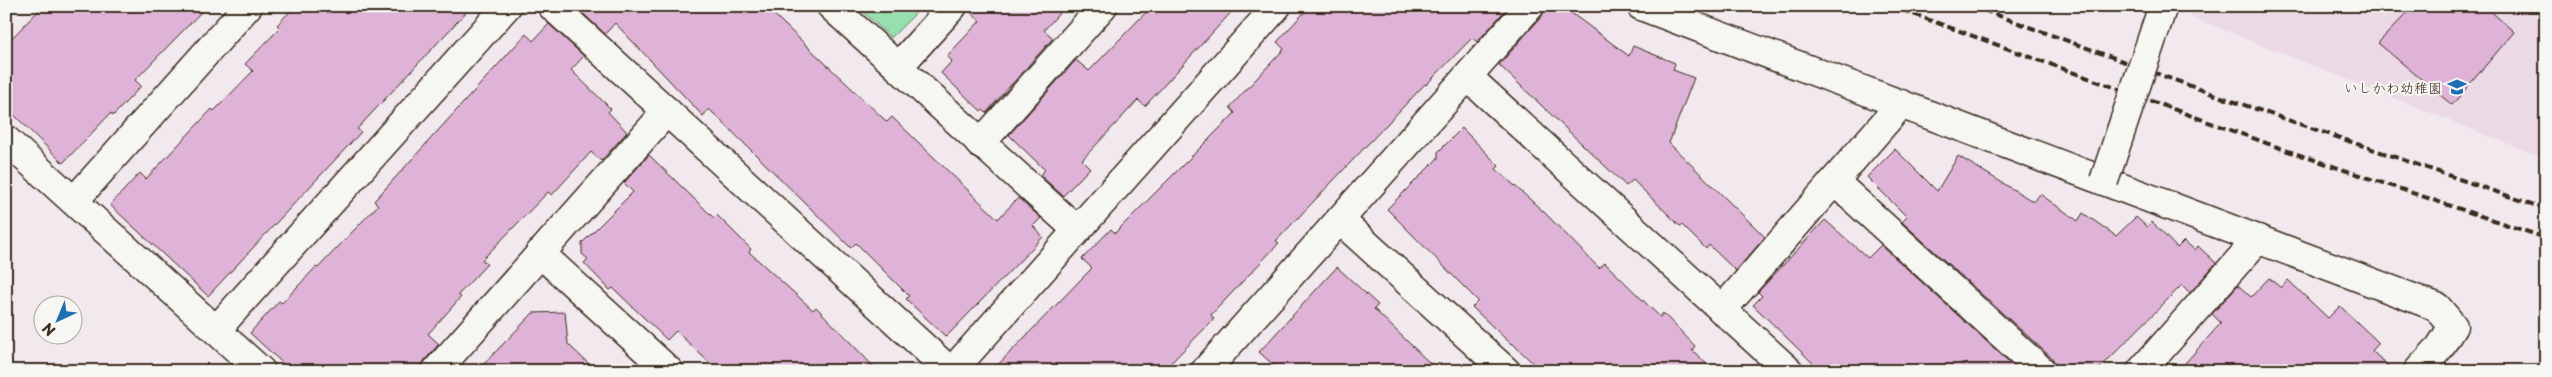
<svg xmlns="http://www.w3.org/2000/svg" width="2552" height="377" font-family="'Playpen Sans','Klee One',sans-serif">
<style>
.built{fill:#ecd9e6}
.green{fill:#96dfaf;stroke:#688466}
.building{fill:#dfb3d7;stroke:#3b2a1e}
.lines{fill:none;stroke-linecap:round;stroke-linejoin:round}
.minor-casing{stroke:#3b2a1e;stroke-width:31}
.minor{stroke:#f6f6f2;stroke-width:28}
.rail{stroke:#3b2a1e;stroke-width:4;stroke-dasharray:8 4;stroke-linecap:butt}
.minor-bridge-casing{stroke:#3b2a1e;stroke-width:31;stroke-linecap:butt}
.minor-bridge{stroke:#f6f6f2;stroke-width:28}
.labels{text-anchor:middle;dominant-baseline:central;stroke-width:4;stroke-linejoin:round;paint-order:stroke}
.poi-label{font-size:14px;fill:#3b2a1e;stroke:#f6f6f2;text-anchor:end}
</style>
<rect width="100%" height="100%" fill="#f1e9ed"/>
<filter id="ink" filterUnits="userSpaceOnUse"><feTurbulence type="fractalNoise" baseFrequency=".02" numOctaves="2"/><feDisplacementMap in="SourceGraphic" scale="10" xChannelSelector="R" yChannelSelector="G"/><feConvolveMatrix kernelMatrix="1 2 1 2 8 2 1 2 1" color-interpolation-filters="sRGB"/></filter>
<g filter="url(#ink)">
<polygon class="built" points="2191,6 2546,6 2546,159 2189,16"/>
<polygon class="green" points="857,6 923,6 891,38"/>
<g class="building">
<polygon points="43,6 207,6 135,80 141,86 113,116 111,113 63,163 6,107 6,44"/>
<polygon points="295,6 472,6 357,129 361,132 208,296 110,205 140,173 146,179 212,109 214,111 253,71 245,64 280,28 277,25"/>
<polygon points="575,6 765,6 887,122 892,117 998,219 1018,198 1041,218 1033,226 1043,237 946,337 906,299 909,296 856,243 851,248 709,109 703,116 615,23 605,34"/>
<polygon points="968,6 1066,6 1044,30 1053,38 986,113 983,110 981,111 941,73 952,61 947,56 980,21 968,10"/>
<polygon points="1152,6 1237,6 1145,106 1138,100 1082,160 1090,168 1063,196 1040,175 1045,170 1009,135 1076,60 1089,71"/>
<polygon points="1310,6 1509,6 1477,42 1472,38 1426,85 1425,84 1276,241 1279,243 1211,315 1214,319 1163,371 992,371 1092,268 1082,259 1111,229 1115,233 1235,113 1230,107 1284,49 1277,42"/>
<polygon points="1545,6 1562,6 1629,56 1633,46 1675,63 1673,70 1694,78 1669,143 1765,237 1736,271 1709,245 1706,249 1682,225 1680,226 1633,180 1626,186 1499,65 1542,16"/>
<polygon points="2414,6 2485,6 2514,32 2452,105 2378,43"/>
<polygon points="549,24 584,56 571,70 611,109 608,112 627,132 601,161 591,152 552,195 548,192 482,260 487,264 458,295 461,297 428,334 439,344 424,361 421,371 291,371 250,333 279,301 282,303 316,267 318,268 378,205 374,201 526,34 533,41"/>
<polygon points="1462,128 1499,166 1496,169 1544,212 1599,268 1605,263 1660,317 1663,313 1695,346 1692,350 1714,371 1541,371 1512,343 1511,344 1472,307 1478,301 1387,209 1438,158 1438,152"/>
<polygon points="1895,149 1937,191 1958,156 2034,202 2040,194 2078,221 2083,213 2116,236 2136,217 2147,227 2152,222 2177,248 2184,241 2195,250 2198,246 2216,263 2190,293 2182,285 2097,371 2057,371 2053,359 1902,222 1907,217 1867,177"/>
<polygon points="649,155 714,218 717,215 751,249 749,252 813,310 816,307 878,371 718,371 676,331 667,340 613,288 610,290 584,263 588,259 582,254 582,243 633,192 624,183"/>
<polygon points="1825,220 1868,258 1881,245 2019,371 1841,371 1834,364 1827,371 1821,371 1753,305 1762,296 1758,292"/>
<polygon points="1337,267 1378,305 1374,309 1438,371 1280,371 1259,352"/>
<polygon points="2269,278 2281,288 2288,280 2328,318 2340,306 2379,343 2372,351 2394,371 2178,371 2221,323 2212,314 2238,285 2251,297"/>
<polygon points="565,312 568,344 596,371 477,371 533,313"/>
</g>
<g class="lines">
<g class="minor-casing">
<g id="minor">
<polyline points="552,6 950,371"/>
<polyline points="831,6 1077,230"/>
<polyline points="1641,6 2437,307 2453,326 2440,347 2418,371"/>
<polyline points="898,67 953,6"/>
<polyline points="1468,77 1789,371"/>
<polyline points="6,140 261,371"/>
<polyline points="980,144 1103,6"/>
<polyline points="1834,181 2042,371"/>
<polyline points="74,201 248,6"/>
<polyline points="1340,220 1506,371"/>
<polyline points="540,253 669,371"/>
<polyline points="1722,310 1901,104"/>
<polyline points="216,330 507,6"/>
<polyline points="436,371 667,111"/>
<polyline points="952,371 1277,6"/>
<polyline points="1205,371 1530,6"/>
<polyline points="2141,371 2258,239"/>
</g>
</g>
<use href="#minor" class="minor"/>
<g class="rail">
<polyline points="1891,6 2288,151 2546,238"/>
<polyline points="1972,6 2221,97 2546,209"/>
</g>
<g class="minor-bridge-casing">
<polyline id="minor-bridge" points="2104,181 2163,6"/>
</g>
<use href="#minor-bridge" class="minor-bridge"/>
</g>
</g>
<defs>
<g id="school-bare" transform="scale(1.5)"><path d="M0-5L7-2L0 1L-7-2ZM-4 1L0 2.5L4 1V4Q0 6-4 4Z" fill="#1f6fb2" stroke="#f6f6f2" stroke-width="2.5" paint-order="stroke"/></g>
</defs>
<g fill-rule="evenodd">
<use href="#school-bare" x="2457" y="87"/>
</g>
<g class="labels">
<g class="poi-label">
<text x="2442" y="87">いしかわ幼稚園</text>
</g>
</g>
<rect width="2552" height="377" fill="none" stroke="#f6f6f2" stroke-width="25"/>
<rect x="12" y="12" width="2527" height="352" fill="none" stroke="#3b2a1e" stroke-width="2" filter="url(#ink)"/>
<g transform="translate(58 320) rotate(224)"><circle r="24" fill="#f6f6f2" stroke="#aba49d"/>
<path d="M0-4L9 19L0 12L-9 19Z" fill="#1f6fb2"/>
<text y="-8" font-size="14" font-weight="bold" text-anchor="middle" fill="#3b2a1e">N</text>
</g>
</svg>
